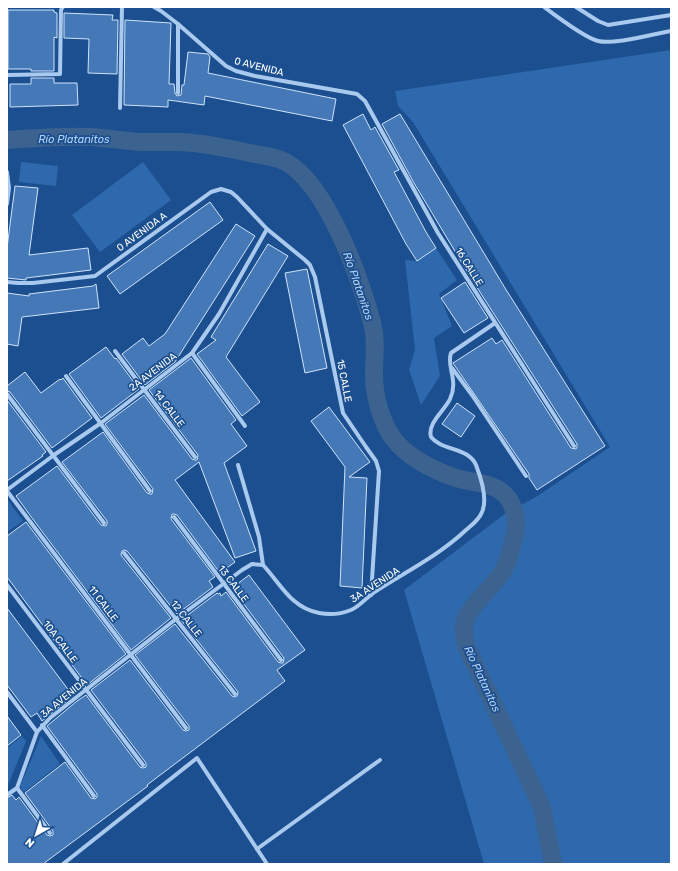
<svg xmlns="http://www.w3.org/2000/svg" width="678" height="871" font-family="Rubik,sans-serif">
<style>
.green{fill:#2e69ad}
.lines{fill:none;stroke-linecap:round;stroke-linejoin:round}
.river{stroke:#3c6290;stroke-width:18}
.building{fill:#4478b7;stroke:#cfe3fa}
.minor{stroke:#a9c9ee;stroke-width:4}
.labels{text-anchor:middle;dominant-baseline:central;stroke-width:3.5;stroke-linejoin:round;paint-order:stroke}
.street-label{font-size:10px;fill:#fff;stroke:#1b4f8f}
.water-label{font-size:11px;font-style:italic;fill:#b5d3f5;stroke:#1b4f8f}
</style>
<rect width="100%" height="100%" fill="#1b4f8f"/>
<g class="green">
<polygon points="671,50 671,864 484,864 404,590 506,513 536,497 610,447 413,122 398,106 395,91"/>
<polygon points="21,162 58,166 56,186 19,182"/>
<polygon points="143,162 171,200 100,252 72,215"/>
<polygon points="436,248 457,280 439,294 452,326 434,338 440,376 421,405 409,370 415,350 405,260 417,261"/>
<polygon points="7,499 23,521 7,532"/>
<polygon points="22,736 26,741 9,783 7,781 7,748"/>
<polygon points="41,736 60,764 24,792 20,787"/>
</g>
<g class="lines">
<path class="river" d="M7 140C35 138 63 136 91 137 108 138 124 141 140 142 153 142 167 142 180 142 204 143 227 148 250 153 264 156 281 157 292 166 330 194 360 278 372 322 377 343 374 355 374 375 374 395 381 422 393 438 406 457 438 473 460 479 474 483 491 483 502 492 508 496 512 504 514 511 517 521 516 532 513 541 511 551 508 562 503 571 493 587 477 599 467 616 462 625 464 637 466 646L542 807 553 864"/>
</g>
<g class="building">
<polygon points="8,10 54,10 54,12 57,13 57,38 54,37 54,71 31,71 31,69 8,69"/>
<polygon points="64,13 113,15 112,20 118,20 117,74 88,73 89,39 64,38"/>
<polygon points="125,20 171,23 169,84 174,84 175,93 177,96 181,95 182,85 184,85 188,52 208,54 210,57 208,73 336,99 332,121 205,96 204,105 168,100 168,107 124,105"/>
<polygon points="31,78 54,78 54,83 77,83 78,105 10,107 10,84 31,84"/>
<polygon points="363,114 371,130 375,127 399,170 394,172 426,232 436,248 417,261 406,244 343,125"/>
<polygon points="400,114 505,288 605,446 537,490 529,478 529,474 453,363 492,338 496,344 502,340 571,448 576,449 577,447 577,444 471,278 414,183 382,124"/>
<polygon points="15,186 38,188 29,255 88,248 91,270 26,278 26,280 7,278 7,248"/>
<polygon points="210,202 223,220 120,294 107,276"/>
<polygon points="236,224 255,236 175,362 145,385 122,354 143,338 149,346 165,334"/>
<polygon points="268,244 288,256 226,357 260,402 242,416 197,354 216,340 211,337"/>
<polygon points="307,269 327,368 305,373 285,273"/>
<polygon points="465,282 488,318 464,333 441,298"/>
<polygon points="96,284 99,308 22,317 18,346 7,344 7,293 29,296 29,294 93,286"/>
<polygon points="106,347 115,359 116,358 139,389 101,418 69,374"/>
<polygon points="191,358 236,420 231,424 247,446 224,463 256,551 235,558 199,462 175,480 235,562 220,573 177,515 174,514 172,514 171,519 215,577 209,581 213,587 177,614 127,551 124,550 122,551 121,555 171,618 131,650 32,518 16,496 57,466 101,525 106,526 107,524 107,521 62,462 103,432 147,493 150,494 152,494 153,489 105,424 144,395 192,459 195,460 197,460 198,455 149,390"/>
<polygon points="25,372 41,393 60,379 61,380 63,378 92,418 52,448 10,392 7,391 7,386"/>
<polygon points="7,400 46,452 42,455 43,456 7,481"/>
<polygon points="457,403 475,416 461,437 442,424"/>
<polygon points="329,407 370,462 349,477 367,478 362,588 340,586 345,467 311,421"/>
<polygon points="26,522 126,654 87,685 7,577 7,536"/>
<polygon points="249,575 305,650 277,670 285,681 147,785 148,786 43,864 7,864 7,798 12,795 16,800 19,797 47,835 50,836 53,835 53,831 25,793 65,762 91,798 95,799 97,797 97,794 47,726 77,701 86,695 140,767 143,768 146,767 146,763 91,690 130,660 183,730 186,731 189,730 189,726 135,655 175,624 232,696 235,697 237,696 238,692 181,620 217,593 218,594 220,593 221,596 226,592 278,662 281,663 283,663 284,658 232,588"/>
<polygon points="7,608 73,696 42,721 37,713 31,717 7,685"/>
<polygon points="7,716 21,735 7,746"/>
</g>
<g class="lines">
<g class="minor">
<polyline points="154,7 161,11 178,24 226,66 236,71 255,76 357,94 365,101 438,233 574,446"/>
<path d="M544 7C556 16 585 38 598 41 614 45 653 34 671 31"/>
<polyline points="576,7 598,21 608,25 671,15"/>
<polyline points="7,75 60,74 61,10 63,7"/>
<polyline points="178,93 178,24"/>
<polyline points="120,108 122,7"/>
<polyline points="7,172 9,188 7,204"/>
<polyline points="7,282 18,283 33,283 95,276 211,192 221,189 231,192 237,197 267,229 305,260 310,265 315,277 343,413 366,447 376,461 379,471 371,595"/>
<polyline points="115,351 195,457"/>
<polyline points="192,353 245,426"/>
<polyline points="452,368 472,395 526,476"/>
<polyline points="66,376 150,491"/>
<polyline points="7,394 104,523"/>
<polyline points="238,465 259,537 263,565"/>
<polyline points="7,490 54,455 101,423 192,353 219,314 267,229"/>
<polyline points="7,491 186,728"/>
<polyline points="174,517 281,660"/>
<polyline points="124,553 235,694"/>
<polyline points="7,585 143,765"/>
<polyline points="7,692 37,732"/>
<polyline points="42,725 94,796"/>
<polyline points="17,788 50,833"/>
<path d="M7 795 17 788 37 732 50 718 176 619 242 570 252 564 263 565C280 583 291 608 319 613 330 615 341 614 351 610 360 606 366 598 373 593 405 572 437 557 466 530 472 525 479 520 482 512 488 499 481 478 476 465 468 447 442 451 431 437 427 423 445 410 450 399 459 380 446 367 451 353L495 323"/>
<polyline points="257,849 380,760"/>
<polyline points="63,864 197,758 267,864"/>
</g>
</g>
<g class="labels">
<g class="street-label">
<text transform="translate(259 67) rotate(14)">0 AVENIDA</text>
<text transform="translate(142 232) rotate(-36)">0 AVENIDA A</text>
<text transform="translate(469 267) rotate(58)">16 CALLE</text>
<text transform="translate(153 372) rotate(-37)">2A AVENIDA</text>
<text transform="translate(344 381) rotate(79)">15 CALLE</text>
<text transform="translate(169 409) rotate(53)">14 CALLE</text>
<text transform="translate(233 584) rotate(53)">13 CALLE</text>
<text transform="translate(375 585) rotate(-33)">3A AVENIDA</text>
<text transform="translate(103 604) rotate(53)">11 CALLE</text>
<text transform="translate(186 619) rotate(52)">12 CALLE</text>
<text transform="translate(60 642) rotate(53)">10A CALLE</text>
<text transform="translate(64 698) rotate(-39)">3A AVENIDA</text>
</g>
<g class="water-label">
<text x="74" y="139">Río Platanitos</text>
<text transform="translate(358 286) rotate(71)">Río Platanitos</text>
<text transform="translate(482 679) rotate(65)">Río Platanitos</text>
</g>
</g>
<rect width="678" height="871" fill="none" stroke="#ffffff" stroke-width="16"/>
<g transform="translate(36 835) rotate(219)" stroke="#1b4f8f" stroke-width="3" paint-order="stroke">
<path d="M0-3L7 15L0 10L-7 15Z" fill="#ffffff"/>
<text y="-6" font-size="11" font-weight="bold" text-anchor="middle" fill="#ffffff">N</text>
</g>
</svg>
